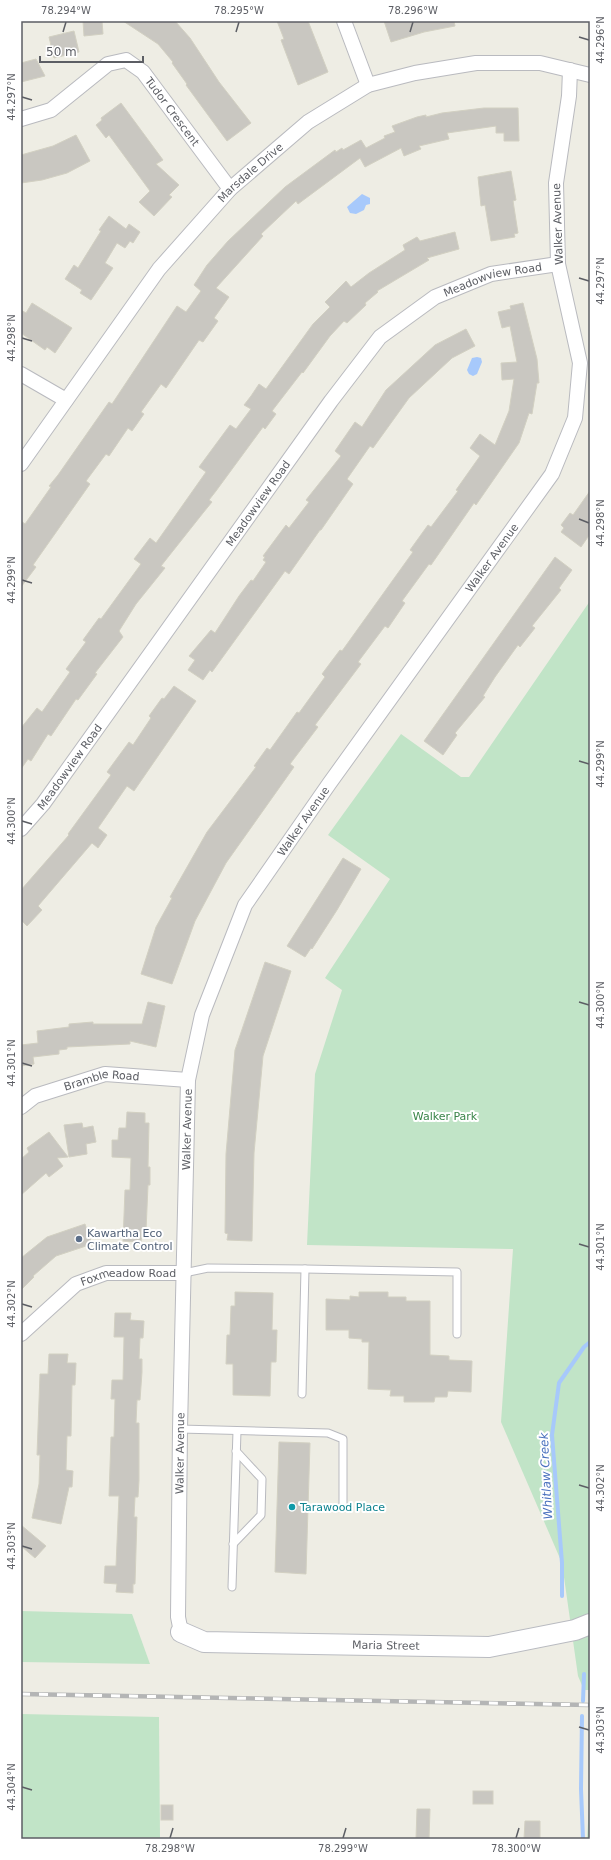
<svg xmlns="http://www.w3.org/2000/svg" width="611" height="1860" font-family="'DejaVu Sans',sans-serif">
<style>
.green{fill:#c1e4c7}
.water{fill:#a7c9fb}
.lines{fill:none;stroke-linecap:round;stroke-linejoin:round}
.stream{stroke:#a7c9fb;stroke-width:4}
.building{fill:#c9c7c1;stroke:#d2d0c2}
.lane-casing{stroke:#b9babf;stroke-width:9}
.street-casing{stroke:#b9babf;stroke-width:16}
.secondary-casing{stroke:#b9bbc1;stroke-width:22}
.lane{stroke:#fff;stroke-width:7}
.street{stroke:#fff;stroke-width:14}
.secondary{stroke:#fff;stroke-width:20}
.rail-casing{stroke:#b4b5b5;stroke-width:4.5}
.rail{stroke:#fff;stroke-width:3;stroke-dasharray:9;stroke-linecap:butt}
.ticks{fill:none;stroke:#5c5e64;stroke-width:1.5}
.service-dot{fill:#5c6f8a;stroke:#fff;stroke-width:1.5}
.culture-dot{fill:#0f9aa8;stroke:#fff;stroke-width:1.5}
.labels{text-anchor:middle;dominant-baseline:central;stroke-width:4;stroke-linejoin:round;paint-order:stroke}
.street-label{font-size:11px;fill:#5c5e64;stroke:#fff}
.park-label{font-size:11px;fill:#3a8549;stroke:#fff}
.service-label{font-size:11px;fill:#4e5e75;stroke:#fff;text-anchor:start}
.culture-label{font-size:11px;fill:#0d838f;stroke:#fff;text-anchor:start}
.water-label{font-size:12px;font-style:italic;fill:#4a71be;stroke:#fff}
.neatline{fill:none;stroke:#5c5e64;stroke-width:1.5}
.ticks-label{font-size:10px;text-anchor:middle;fill:#5c5e64}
</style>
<rect width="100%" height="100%" fill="#eeede4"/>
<g class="green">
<polygon points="590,601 590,1690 584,1690 578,1676 562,1563 501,1422 513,1249 307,1245 315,1074 342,990 325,978 390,879 328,835 401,734 461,777 469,777"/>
<polygon points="21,1611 132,1614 150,1664 21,1662"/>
<polygon points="21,1714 159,1717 160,1839 21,1839"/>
<polygon points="590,1792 590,1839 587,1839"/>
</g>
<g class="water">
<polygon points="362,194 370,198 370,204 366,205 364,210 356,214 350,213 347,207"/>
<polygon points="477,357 481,358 482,362 477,374 473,376 469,374 467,370 472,358"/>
</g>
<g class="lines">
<g class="stream">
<polyline points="562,1596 562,1563 552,1435 559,1383 584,1347 590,1342"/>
<polyline points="583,1701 584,1674"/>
<polyline points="582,1716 581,1789 583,1839"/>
</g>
</g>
<g class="building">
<polygon points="83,21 102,21 103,34 84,36"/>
<polygon points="123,21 175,21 190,38 219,82 251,123 227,141 186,85 187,84 172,63 173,62 158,44"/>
<polygon points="277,21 308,21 328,72 298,85 281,40 284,39"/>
<polygon points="384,21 454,21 455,26 424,32 391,42"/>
<polygon points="74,31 79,52 54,58 49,37"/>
<polygon points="36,59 45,76 21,82 21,63"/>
<polygon points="121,103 163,160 156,164 179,185 169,195 172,197 154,216 139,202 150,191 109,135 106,138 96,125 102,120 101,118"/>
<polygon points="484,108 518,108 519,141 504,141 504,133 496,133 496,126 447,133 449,139 419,146 421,149 404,156 401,148 365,167 360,158 298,204 296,201 261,234 263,236 216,288 229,297 214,318 218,321 203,342 199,340 166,388 161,384 141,412 144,414 132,431 128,428 109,456 106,454 86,481 90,484 33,565 36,567 21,587 21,521 25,524 51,487 49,486 58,475 109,402 112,404 177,306 186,312 201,291 194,285 207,265 228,241 285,187 335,150 336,152 342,148 343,150 361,140 366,148 385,138 384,136 395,132 392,126 417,117 426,115 426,117 442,113"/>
<polygon points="76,135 90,161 67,173 42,180 21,183 21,155 53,146"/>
<polygon points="511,171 516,200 513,201 518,233 514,234 515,237 491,241 485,205 481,206 478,177"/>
<polygon points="109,216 126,229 129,224 140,232 133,243 130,241 125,248 117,243 105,263 113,268 91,300 80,293 82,290 65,279 74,265 78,268 101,231 99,230"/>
<polygon points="455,232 459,249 427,258 429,260 377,291 378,292 365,303 366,305 347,323 344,321 330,336 303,373 302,372 272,411 276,414 265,429 263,427 216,491 209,500 212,502 203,513 161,566 165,568 136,604 119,631 123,637 95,673 97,674 78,700 76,699 51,736 48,734 31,761 28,759 21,769 21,728 37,708 42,712 70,672 66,669 86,642 83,640 99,618 101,619 141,564 134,559 150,538 156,543 206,472 199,467 230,425 236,429 251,409 244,405 251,396 259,384 266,389 313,324 330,307 325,302 346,281 351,287 369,273 405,250 403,245 417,237 420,241"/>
<polygon points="32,303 72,328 55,353 47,347 45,350 21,333 21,310 26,313"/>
<polygon points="523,303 537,359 539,383 537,383 532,414 529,413 519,443 476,505 474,503 431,565 429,564 402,601 405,603 388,628 385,626 358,662 361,664 315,725 318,727 290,764 294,767 226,863 195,921 172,984 141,974 156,927 172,898 170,897 207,832 256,767 254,766 267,748 270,750 297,712 299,713 325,677 322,674 340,650 342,651 413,552 410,550 428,525 431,527 458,491 456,490 480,456 470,448 480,434 495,445 509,411 514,379 502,380 501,363 517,362 510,326 502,328 498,312 511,309 510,306"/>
<polygon points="466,329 475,346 452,358 409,398 373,448 370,446 347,479 353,484 321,530 320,530 289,574 285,571 212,672 210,670 203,680 188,670 195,660 189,656 211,630 215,633 239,596 251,580 253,581 266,562 263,560 265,557 263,556 286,525 289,528 309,502 306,500 341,456 335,451 355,422 362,427 386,390 435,345"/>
<polygon points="590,491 590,534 581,547 561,532 564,528 561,525 570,513 573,515"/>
<polygon points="555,557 572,570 559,588 561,590 532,626 535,628 520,647 518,645 495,677 483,696 485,697 455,733 457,735 443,755 424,741"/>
<polygon points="174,686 196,701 134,791 127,786 98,828 107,835 98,848 92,843 38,906 42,910 27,926 21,920 21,890 69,835 68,834 111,775 107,772 129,742 133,745 151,718 149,716 162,698 164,699"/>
<polygon points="343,858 361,869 337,910 312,949 311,948 305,957 287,946"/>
<polygon points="265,962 291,971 263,1056 254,1153 252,1241 227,1240 228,1234 225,1233 226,1154 235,1050"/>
<polygon points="148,1002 165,1006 156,1047 130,1041 130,1044 67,1047 67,1049 59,1050 59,1054 33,1057 34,1064 21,1066 21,1045 38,1043 37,1031 69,1027 69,1024 93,1022 93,1024 142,1024"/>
<polygon points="127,1112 145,1113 145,1123 149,1123 148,1167 150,1167 150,1185 148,1185 146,1231 142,1230 141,1242 123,1241 125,1190 130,1190 131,1158 112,1157 112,1140 118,1140 119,1128 126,1128"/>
<polygon points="82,1123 83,1128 93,1126 96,1142 86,1144 87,1154 69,1157 64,1125"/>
<polygon points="49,1132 68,1157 57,1158 63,1166 49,1177 46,1173 21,1195 21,1159 29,1152 27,1148"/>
<polygon points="85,1224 92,1244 56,1256 33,1276 34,1277 21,1290 21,1258 47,1237"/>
<polygon points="235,1292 273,1293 272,1330 277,1330 276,1362 271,1362 270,1396 233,1395 233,1364 226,1364 227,1335 230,1335 231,1306 235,1306"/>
<polygon points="359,1292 388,1292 388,1297 406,1297 406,1301 430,1301 430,1355 449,1356 449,1360 472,1361 471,1392 448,1391 447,1397 435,1397 434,1402 404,1402 404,1396 390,1396 391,1390 368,1389 369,1342 362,1342 362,1339 349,1338 349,1330 326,1330 326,1299 350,1300 350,1296 359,1297"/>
<polygon points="115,1313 131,1313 130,1320 144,1321 143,1338 140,1338 139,1359 142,1359 142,1372 140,1400 137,1400 136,1423 139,1423 139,1480 138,1497 135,1497 134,1517 137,1517 135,1584 133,1584 133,1593 116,1592 117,1584 104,1583 105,1566 116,1566 119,1496 109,1496 111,1437 114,1437 115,1399 111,1399 112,1380 123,1380 124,1337 114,1337"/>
<polygon points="49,1354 68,1354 67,1363 76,1363 75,1385 72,1385 71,1436 67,1436 66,1470 73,1471 72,1487 69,1487 61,1524 32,1518 39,1484 40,1455 37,1455 40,1374 48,1374"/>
<polygon points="279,1442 310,1443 306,1574 275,1572"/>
<polygon points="21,1525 46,1546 35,1558 21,1546"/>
<rect x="473" y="1791" width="20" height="13"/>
<rect x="161" y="1805" width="12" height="15"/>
<polygon points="417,1809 430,1809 429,1839 416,1839"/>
<polygon points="525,1821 540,1821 540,1839 524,1839"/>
</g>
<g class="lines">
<g class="lane-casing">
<g id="lane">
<polyline points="305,1269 457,1272 457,1334"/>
<polyline points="184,1273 208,1268 305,1269 302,1394"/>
<polyline points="180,1429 328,1433 343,1439 343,1506"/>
<polyline points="233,1544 261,1515 262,1479 236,1451"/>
<polyline points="232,1587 237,1431"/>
</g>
</g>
<g class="street-casing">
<g id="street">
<polyline points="344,21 368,85"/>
<path id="s1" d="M21 119 51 110 108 64 126 60 143 72 230 189"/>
<polyline points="21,374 66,400"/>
<path id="s2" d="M21 464 159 269 230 189 308 122 368 85 415 73 476 63H540L590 75"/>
<path id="s3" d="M21 829 43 804 331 401 380 337 435 297 491 274 558 264"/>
<path id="s4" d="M21 1107 35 1096 105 1074 188 1080"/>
<path id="s5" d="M21 1334 76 1284 106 1273H184"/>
<path id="s6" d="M181 1632 178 1617 180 1429 188 1080 202 1015 245 905 329 784 552 474 575 418 580 363 558 264 556 183 569 96 570 70"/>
</g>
</g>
<g class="secondary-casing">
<g id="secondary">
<path id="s7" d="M181 1632 204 1642 489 1647 575 1630 590 1624"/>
</g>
</g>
<use href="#lane" class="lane"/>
<use href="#street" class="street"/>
<use href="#secondary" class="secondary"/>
<g class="rail-casing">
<polyline id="rail" points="21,1694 590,1705"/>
</g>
<use href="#rail" class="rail"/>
</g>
<path class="ticks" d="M63 32 66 22M236 32 239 22M410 32 413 22M579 37 589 40M22 97 32 100M579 278 589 281M22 338 32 341M579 519 589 523M22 580 32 583M579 761 589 764M22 821 32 824M579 1002 589 1005M22 1063 32 1066M579 1244 589 1247M22 1304 32 1307M579 1485 589 1488M22 1546 32 1549M579 1727 589 1730M22 1787 32 1790M170 1838 173 1828M343 1838 346 1828M516 1838 519 1828"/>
<circle class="service-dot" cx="79" cy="1239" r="4"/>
<circle class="culture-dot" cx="292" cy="1507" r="4"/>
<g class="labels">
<g class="street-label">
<text stroke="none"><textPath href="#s1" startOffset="193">Tudor Crescent</textPath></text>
<text stroke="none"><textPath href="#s2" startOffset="372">Marsdale Drive</textPath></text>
<text transform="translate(558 224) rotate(-92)">Walker Avenue</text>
<text stroke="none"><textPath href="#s3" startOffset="738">Meadowview Road</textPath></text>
<text stroke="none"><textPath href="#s3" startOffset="403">Meadowview Road</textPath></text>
<text stroke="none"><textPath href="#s6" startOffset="1163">Walker Avenue</textPath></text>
<text stroke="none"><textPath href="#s3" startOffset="79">Meadowview Road</textPath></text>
<text stroke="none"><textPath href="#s6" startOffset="839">Walker Avenue</textPath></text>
<text stroke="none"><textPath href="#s4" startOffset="87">Bramble Road</textPath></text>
<text stroke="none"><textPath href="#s6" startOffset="503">Walker Avenue</textPath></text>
<text stroke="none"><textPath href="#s5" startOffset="128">Foxmeadow Road</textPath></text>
<text stroke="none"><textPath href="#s6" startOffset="179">Walker Avenue</textPath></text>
<text stroke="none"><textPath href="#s7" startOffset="207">Maria Street</textPath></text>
</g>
<g class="park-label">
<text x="445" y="1116">Walker Park</text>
</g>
<g class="service-label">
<text x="87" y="1233">Kawartha Eco<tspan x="87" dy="13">Climate Control</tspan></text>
</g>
<g class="culture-label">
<text x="300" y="1507">Tarawood Place</text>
</g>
<g class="water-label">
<text transform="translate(546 1476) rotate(-93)">Whitlaw Creek</text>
</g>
</g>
<rect width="611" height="1860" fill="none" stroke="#ffffff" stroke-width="44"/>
<path d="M40 56v6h103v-6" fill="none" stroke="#5c5e64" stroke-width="2"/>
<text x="46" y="56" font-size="12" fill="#5c5e64" stroke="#ffffff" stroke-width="3" paint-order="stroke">50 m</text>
<rect x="22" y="22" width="567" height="1816" class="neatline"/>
<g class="ticks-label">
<text x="66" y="14">78.294°W</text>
<text x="239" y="14">78.295°W</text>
<text x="413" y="14">78.296°W</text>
<text transform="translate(600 40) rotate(-90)" y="4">44.296°N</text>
<text transform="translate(11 97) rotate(-90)" y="4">44.297°N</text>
<text transform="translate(600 281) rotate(-90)" y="4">44.297°N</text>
<text transform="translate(11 338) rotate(-90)" y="4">44.298°N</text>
<text transform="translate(600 523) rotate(-90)" y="4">44.298°N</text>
<text transform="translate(11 580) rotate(-90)" y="4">44.299°N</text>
<text transform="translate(600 764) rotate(-90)" y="4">44.299°N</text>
<text transform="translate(11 821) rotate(-90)" y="4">44.300°N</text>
<text transform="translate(600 1005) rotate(-90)" y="4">44.300°N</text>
<text transform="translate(11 1063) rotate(-90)" y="4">44.301°N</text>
<text transform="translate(600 1247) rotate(-90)" y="4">44.301°N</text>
<text transform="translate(11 1304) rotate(-90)" y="4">44.302°N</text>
<text transform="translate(600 1488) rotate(-90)" y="4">44.302°N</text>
<text transform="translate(11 1546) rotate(-90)" y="4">44.303°N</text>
<text transform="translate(600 1730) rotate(-90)" y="4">44.303°N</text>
<text transform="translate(11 1787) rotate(-90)" y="4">44.304°N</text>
<text x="170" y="1852">78.298°W</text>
<text x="343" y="1852">78.299°W</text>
<text x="516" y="1852">78.300°W</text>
</g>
</svg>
